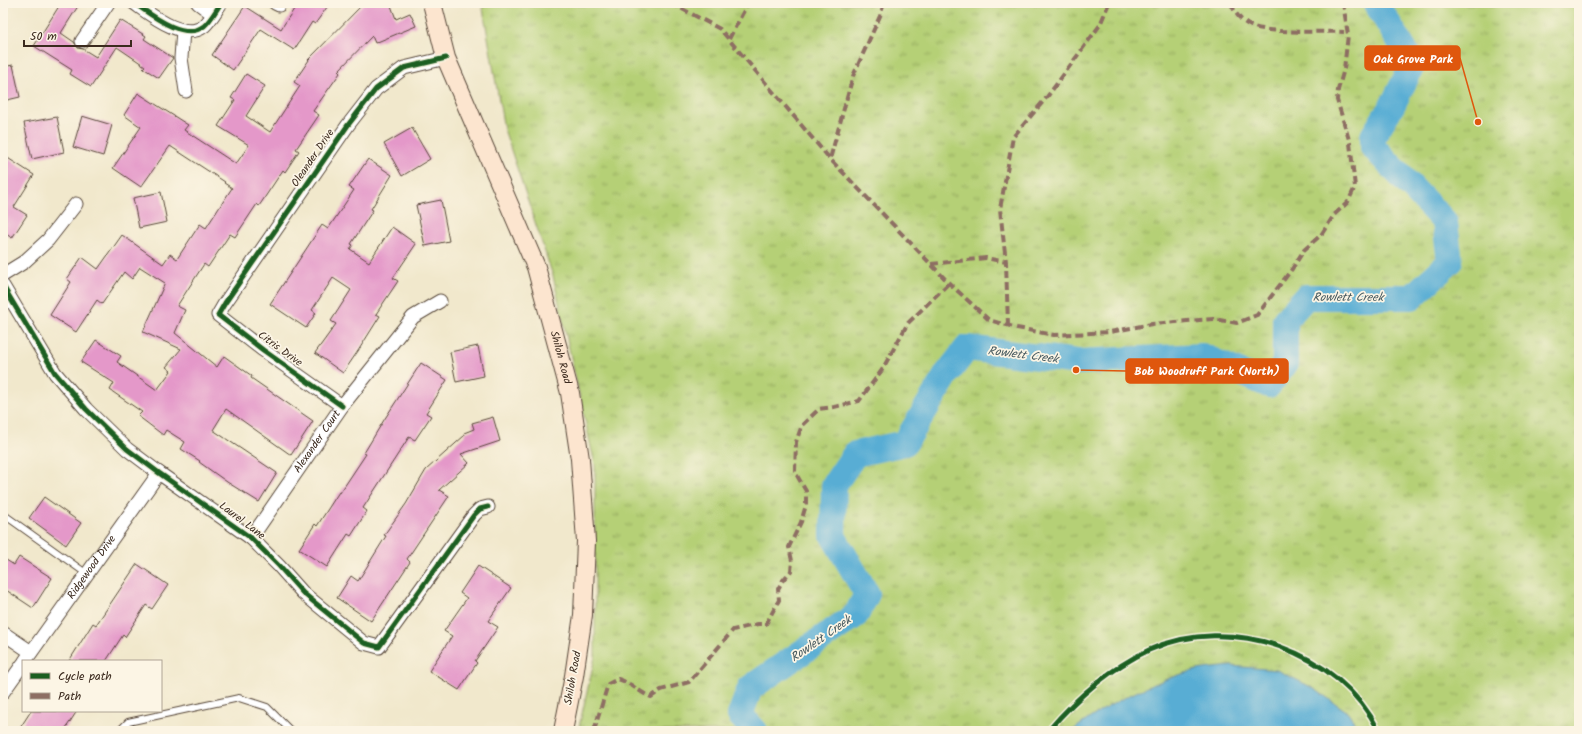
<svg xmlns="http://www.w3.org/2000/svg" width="1582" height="734" font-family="Kalam,sans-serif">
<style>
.park{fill:url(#park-tufts);stroke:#787d4a}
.water{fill:#58add4;stroke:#4a6c79}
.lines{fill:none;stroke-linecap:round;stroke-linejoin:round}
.river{stroke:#58add4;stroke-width:26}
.building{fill:#e498c9}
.lane-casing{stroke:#564638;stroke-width:8}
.street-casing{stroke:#564638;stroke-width:15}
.secondary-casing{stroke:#564638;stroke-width:20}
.lane{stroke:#fff;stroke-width:6}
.street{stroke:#fff;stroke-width:13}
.secondary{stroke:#fce5cf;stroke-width:18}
.quiet{stroke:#8d6e63;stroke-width:4;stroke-dasharray:8 4;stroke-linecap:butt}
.cycleway-casing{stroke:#fcf5e5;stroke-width:8}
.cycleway{stroke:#1b5e20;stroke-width:5}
.labels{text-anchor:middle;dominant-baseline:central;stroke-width:3.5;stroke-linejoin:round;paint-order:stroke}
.street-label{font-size:11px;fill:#3b2a1e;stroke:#fcf5e5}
.water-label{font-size:12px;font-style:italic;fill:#45585e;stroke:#fcf5e5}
.leader{fill:none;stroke:#df570d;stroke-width:1.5}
.callout-dot{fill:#df570d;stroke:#fcf5e5;stroke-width:1.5}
.callout{fill:#df570d;stroke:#df570d;stroke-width:1.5}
.callout-label{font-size:12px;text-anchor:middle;font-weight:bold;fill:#fff}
</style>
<defs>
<pattern id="park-tufts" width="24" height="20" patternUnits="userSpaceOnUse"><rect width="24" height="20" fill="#b5d076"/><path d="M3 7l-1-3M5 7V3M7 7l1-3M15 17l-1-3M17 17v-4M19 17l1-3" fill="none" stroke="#94a960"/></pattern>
</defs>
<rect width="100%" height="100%" fill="#fcf5e5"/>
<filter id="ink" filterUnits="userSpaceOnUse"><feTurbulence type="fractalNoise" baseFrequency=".025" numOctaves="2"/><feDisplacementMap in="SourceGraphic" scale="8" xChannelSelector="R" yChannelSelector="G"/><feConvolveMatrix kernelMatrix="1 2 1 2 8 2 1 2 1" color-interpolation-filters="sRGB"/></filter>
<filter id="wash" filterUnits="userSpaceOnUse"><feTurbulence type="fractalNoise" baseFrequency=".012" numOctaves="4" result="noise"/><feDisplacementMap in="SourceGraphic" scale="16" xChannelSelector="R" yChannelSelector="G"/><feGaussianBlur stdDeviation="0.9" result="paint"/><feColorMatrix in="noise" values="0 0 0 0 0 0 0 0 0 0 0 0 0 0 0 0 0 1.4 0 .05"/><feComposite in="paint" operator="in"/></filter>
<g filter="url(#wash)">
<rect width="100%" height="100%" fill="#f1e8cc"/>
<polygon class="park" points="482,3 1579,3 1579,731 578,731 595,657 595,465 553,276 504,129"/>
<path class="water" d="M1231 666 1277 670 1313 688 1348 712 1360 731H1072C1104 706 1149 683 1189 672 1202 668 1217 668 1231 666Z"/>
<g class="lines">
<polyline class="river" points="755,731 740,715 750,688 856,615 867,594 833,536 834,485 855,454 905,443 947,374 967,348 1078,362 1202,356 1269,385 1285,364 1285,320 1306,297 1412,297 1450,262 1445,222 1373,147 1373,136 1393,104 1413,64 1376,3"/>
</g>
<g id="blocks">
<g class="building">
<polygon points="61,3 80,3 61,33 74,42 78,48 83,49 96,57 120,20 146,36 144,39 173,58 159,78 143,68 145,66 117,47 91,87 70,74 72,70 34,46"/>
<polygon points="298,3 330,3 315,24 312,22 294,50 261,29 233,70 212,55 245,6 281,29"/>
<polygon points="364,3 390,3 396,19 410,13 416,26 375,43 372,36 338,71 340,73 313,111 319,115 296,149 299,151 285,172 283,170 259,206 257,204 235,237 230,234 208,267 204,264 177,306 185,310 175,333 217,367 224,356 252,376 251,378 313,421 291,455 226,409 213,430 277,473 259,502 227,482 199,462 200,461 181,449 185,442 166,430 163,435 138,416 142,412 110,390 114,383 81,362 96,340 121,356 117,362 157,390 171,371 166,367 181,349 143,332 165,283 140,267 132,279 124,272 102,304 97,300 76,332 50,315 71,282 67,279 82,257 98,269 122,235 163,264 170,254 177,259 200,224 206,228 232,188 224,183 225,182 170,146 141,187 113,168 141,127 124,115 138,93 188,125 184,130 236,164 249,145 218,126 235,100 231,98 246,74 265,86 246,116 270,132 300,86 294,82 309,60 308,60"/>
<polygon points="13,65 20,97 3,101 3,67"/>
<polygon points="82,116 112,125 103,156 73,147"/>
<polygon points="57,117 64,152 32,159 24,123"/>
<polygon points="412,128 430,159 402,176 384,144"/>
<polygon points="3,155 34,175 14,207 27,215 12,238 3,232"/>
<polygon points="368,159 392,175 371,209 373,210 351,244 353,245 350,249 369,262 392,227 416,244 393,278 398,281 376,314 380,316 358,351 343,373 315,353 336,324 331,321 351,290 333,278 312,310 316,313 306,328 270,304 322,225 328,229 354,190 349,187"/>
<polygon points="161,192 167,222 139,228 133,198"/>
<polygon points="441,200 449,241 425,246 416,205"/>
<polygon points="478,346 484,376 456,382 450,352"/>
<polygon points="421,363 447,380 426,413 431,416 415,440 409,437 363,508 367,511 351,536 348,534 327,567 299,549 315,524 317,526 339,492 340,493 366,454 364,453 384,420"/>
<polygon points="493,417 500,441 461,454 469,463 439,490 449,496 407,559 410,562 371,621 337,598 351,576 358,581 386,536 384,535 406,504 426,470 465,435 464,433 474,429 472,423"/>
<polygon points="44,497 81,523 66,545 29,518"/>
<polygon points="19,557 52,578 33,608 3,588 3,558 14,565"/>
<polygon points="137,564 168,585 152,609 146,605 125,637 123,635 106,661 69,661 93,623 96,625"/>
<polygon points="478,566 511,588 488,621 498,627 475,661 477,663 459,690 429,671 452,636 444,631 467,598 460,593"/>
<polygon points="31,711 77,711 64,731 18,731"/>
</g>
</g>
</g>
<g filter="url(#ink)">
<use href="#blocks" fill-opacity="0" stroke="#564638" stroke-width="1"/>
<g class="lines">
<g class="lane-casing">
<g id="lane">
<polyline points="3,514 87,574"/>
<polyline points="119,731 128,722 239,698 267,707 291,731"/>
</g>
</g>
<g class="street-casing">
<g id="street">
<path d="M134 3C150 14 184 42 204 26 211 20 216 10 221 3"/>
<polyline points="198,3 213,14"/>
<polyline points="275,3 279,5"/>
<polyline points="183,30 181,58 186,91"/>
<polyline points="82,41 108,3"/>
<polyline points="3,275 24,262 48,240 76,204"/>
<polyline points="3,286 55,373 86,409 127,449 159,473 251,538 279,566 303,593 364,643 379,647 474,515 480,509 488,507"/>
<polyline points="342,406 263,350 218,315 225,303 348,125 376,89 404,68 446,58"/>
<path id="s1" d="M251 538 342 406 413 317 440 301"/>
<polyline points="3,633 31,652"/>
<path id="s2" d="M25 661 159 473"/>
<polyline points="3,692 23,664"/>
</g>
</g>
<g class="secondary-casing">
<g id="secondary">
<path id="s3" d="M432 3 446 58 536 267 570 393 580 459 586 541 583 615 574 676 563 731"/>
</g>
</g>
<use href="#lane" class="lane"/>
<use href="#street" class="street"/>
<use href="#secondary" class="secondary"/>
<g class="quiet">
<polyline points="671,3 720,29 830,159"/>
<polyline points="884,3 880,16 853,76 830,159 949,283 989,320 1017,328 1054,335 1110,332 1152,324 1187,321 1214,319 1237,323 1257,315 1292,269 1304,250 1321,235 1334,215 1348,202 1355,187 1350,143 1337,100 1338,90 1344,69 1348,35 1343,3"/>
<path d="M1231 3C1234 12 1241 22 1251 26 1273 34 1319 31 1344 32"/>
<polyline points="729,39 748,3"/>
<polyline points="931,264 986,258 1006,262"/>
<polyline points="1008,326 1006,262 1000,209 1013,137 1047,97 1100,25 1109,3"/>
<path d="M594 731 608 684 618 679C631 683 639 692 651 697L661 690 689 682 733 630 758 624H766L779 600 778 589 783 580 791 571 792 561 789 547 801 522 806 505V491L795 472 796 442 802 425 819 409 834 407 859 401 882 370 908 323 949 283"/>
</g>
<g class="cycleway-casing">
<g id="cycleway">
<path d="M134 3C150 14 184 42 204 26 211 20 216 10 221 3"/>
<polyline points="3,286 55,373 86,409 127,449 159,473 251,538 279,566 303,593 364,643 379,647 474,515 480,509 488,507"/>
<polyline points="342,406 263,350 218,315 225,303 348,125 376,89 404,68 446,58"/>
<path d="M1048 731C1076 698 1109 669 1149 650 1231 613 1339 651 1379 731"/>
</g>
</g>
<use href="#cycleway" class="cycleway"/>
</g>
</g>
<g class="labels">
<g class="street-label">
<text transform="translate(313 158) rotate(-56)">Oleander Drive</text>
<text transform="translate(280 349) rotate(36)">Citris Drive</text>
<text stroke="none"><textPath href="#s3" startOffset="378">Shiloh Road</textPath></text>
<text stroke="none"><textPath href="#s1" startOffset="117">Alexander Court</textPath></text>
<text transform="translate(242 521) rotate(37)">Laurel Lane</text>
<text stroke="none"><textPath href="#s2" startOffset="115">Ridgewood Drive</textPath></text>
<text transform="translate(573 678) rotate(-80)">Shiloh Road</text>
</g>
<g class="water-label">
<text x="1348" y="297">Rowlett Creek</text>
<text transform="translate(1023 355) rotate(7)">Rowlett Creek</text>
<text transform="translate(821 639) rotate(-35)">Rowlett Creek</text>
</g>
</g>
<path class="leader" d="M1478 122L1460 58M1076 370L1126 371"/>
<g class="callout-dot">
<circle cx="1478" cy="122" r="4"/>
<circle cx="1076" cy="370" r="4"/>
</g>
<g class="callout">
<rect x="1365" y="46" width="95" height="24" rx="4"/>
<rect x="1126" y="359" width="162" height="24" rx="4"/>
</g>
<g class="callout-label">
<text x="1413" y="63">Oak Grove Park</text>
<text x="1207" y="375">Bob Woodruff Park (North)</text>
</g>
<rect width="1582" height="734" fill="none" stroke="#fcf5e5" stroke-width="16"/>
<rect x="22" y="660" width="140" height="52" fill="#fcf5e5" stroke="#afa495"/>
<rect x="30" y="673" width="20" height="6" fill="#1b5e20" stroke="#afa495"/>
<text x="58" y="680" font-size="12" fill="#3b2a1e">Cycle path</text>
<rect x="30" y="693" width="20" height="6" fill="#8d6e63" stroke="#afa495"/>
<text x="58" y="700" font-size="12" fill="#3b2a1e">Path</text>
<path d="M24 40v6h107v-6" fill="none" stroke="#3b2a1e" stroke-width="2"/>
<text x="30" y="40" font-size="12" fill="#3b2a1e" stroke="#fcf5e5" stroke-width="3" paint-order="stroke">50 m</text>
</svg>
